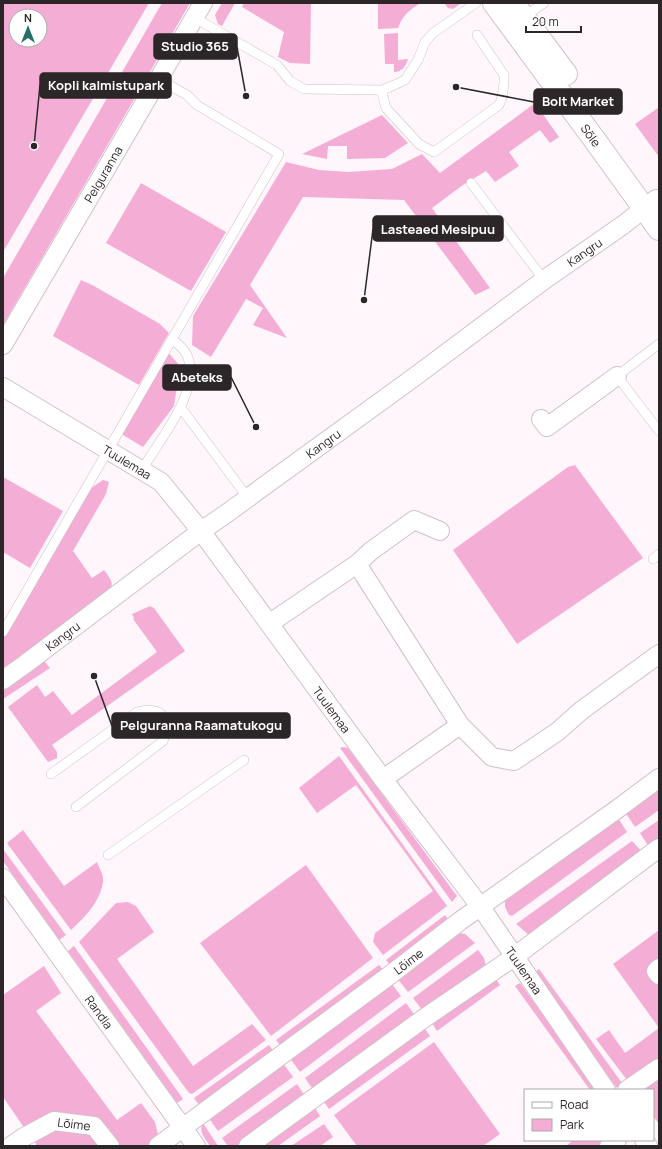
<svg xmlns="http://www.w3.org/2000/svg" width="662" height="1149" font-family="Manrope,sans-serif">
<style>
.green{fill:#f4add5;fill-rule:evenodd}
.lines{fill:none;stroke-linecap:round;stroke-linejoin:round}
.lane-casing{stroke:#d1c0c9;stroke-width:10}
.street-casing{stroke:#d1c0c9;stroke-width:20}
.secondary-casing{stroke:#d1c0c9;stroke-width:24}
.lane{stroke:#fff;stroke-width:9}
.street{stroke:#fff;stroke-width:18}
.secondary{stroke:#fff;stroke-width:22}
.labels{text-anchor:middle;dominant-baseline:central;stroke-width:3.5;stroke-linejoin:round;paint-order:stroke}
.street-label{font-size:12px;fill:#2d2629;stroke:#fff}
.leader{fill:none;stroke:#2d2629;stroke-width:1.5}
.callout-dot{fill:#2d2629;stroke:#fff;stroke-width:1.5}
.callout{fill:#2d2629;stroke:#2d2629;stroke-width:1.5}
.callout-label{font-size:13px;text-anchor:middle;font-weight:bold;fill:#fff}
</style>
<rect width="100%" height="100%" fill="#fef6fa"/>
<g class="green">
<path d="M3 3H149L3 252ZM16 16H40V40H16Z"/>
<polygon points="162,3 190,3 3,325 3,278"/>
<polygon points="222,3 235,3 222,26 218,24 215,15"/>
<polygon points="244,3 311,3 310,64 290,63 278,57 284,32 242,7"/>
<path d="M378 3H421C410 9 402 16 398 28L378 29Z"/>
<polygon points="444,3 459,3 460,4 453,9 448,8"/>
<path d="M398 33V60L408 59C406 66 402 72 394 72V64H385L384 34Z"/>
<polygon points="535,103 559,137 550,143 540,130 509,152 519,166 495,182 486,171 463,185 432,208 490,288 475,295 404,200 303,197 250,285 287,338 253,325 263,308 246,299 211,357 192,345 193,316 286,162 319,170 348,172 392,169 422,154 440,173"/>
<polygon points="658,108 659,109 659,157 635,124"/>
<polygon points="382,115 408,143 385,158 347,159 347,146 328,146 327,159 302,154"/>
<polygon points="141,183 226,232 191,291 106,243"/>
<polygon points="81,280 94,286 160,324 169,333 139,385 53,336"/>
<polygon points="166,350 180,366 174,406 143,447 118,432"/>
<polygon points="575,465 643,558 517,644 453,550 568,467"/>
<polygon points="3,477 63,511 30,568 3,552"/>
<path d="M103 480 109 482 106 494 73 551 92 578 104 570C112 581 115 583 107 595L3 669V636L88 490Z"/>
<polygon points="150,606 154,608 185,651 52,745 57,752 57,758 48,762 8,707 37,685 45,697 53,691 72,715 157,652 133,619 134,618 132,614"/>
<polygon points="40,661 45,662 50,668 3,699 3,686"/>
<polygon points="343,747 348,748 457,896 452,902 340,748"/>
<polygon points="339,756 447,906 383,955 373,942 375,933 433,891 356,785 317,813 299,788"/>
<polygon points="659,787 659,810 635,827 625,812"/>
<polygon points="618,818 627,832 512,916 509,915 505,907 505,901"/>
<polygon points="659,820 659,839 649,847 640,833"/>
<path d="M23 830 64 886 97 862C99 868 104 875 103 881 101 901 85 917 71 930L7 843Z"/>
<polygon points="632,841 642,852 529,935 516,924"/>
<polygon points="3,849 66,935 59,940 3,861"/>
<polygon points="306,865 373,958 271,1036 200,943"/>
<polygon points="128,902 136,906 154,932 117,959 193,1066 252,1024 266,1040 192,1094 189,1093 79,942 116,903"/>
<polygon points="445,915 450,922 391,966 386,960"/>
<polygon points="659,930 659,962 648,969 659,985 659,1064 630,1084 596,1039 609,1030 625,1053 659,1028 613,964"/>
<polygon points="459,933 465,934 475,943 408,992 397,978"/>
<polygon points="74,946 183,1099 177,1103 68,951"/>
<polygon points="478,950 484,958 486,967 423,1011 413,998"/>
<polygon points="379,965 384,971 281,1046 276,1040"/>
<polygon points="44,966 61,993 36,1011 117,1120 141,1103 155,1122 159,1139 149,1146 117,1146 97,1119 30,1126 23,1126 3,1097 3,995"/>
<polygon points="539,969 625,1087 617,1088 534,973"/>
<polygon points="495,978 500,985 437,1031 432,1023"/>
<polygon points="391,983 401,996 300,1072 290,1058"/>
<polygon points="520,983 594,1085 592,1090 590,1090 515,986"/>
<polygon points="406,1003 416,1017 314,1091 305,1078"/>
<polygon points="425,1029 430,1036 329,1109 324,1102"/>
<polygon points="434,1042 500,1134 483,1146 357,1146 334,1115"/>
<polygon points="269,1045 274,1052 199,1105 194,1098"/>
<polygon points="283,1063 293,1077 218,1131 208,1117"/>
<polygon points="659,1077 659,1124 653,1116 653,1090 640,1090"/>
<polygon points="297,1084 305,1096 237,1146 228,1146 222,1138"/>
<polygon points="315,1108 320,1116 278,1146 264,1146"/>
<path d="M203 1123 218 1146H210C205 1138 198 1132 203 1123Z"/>
<polygon points="324,1124 333,1137 320,1146 291,1146"/>
<polygon points="57,1126 89,1132 105,1146 36,1146 35,1140"/>
<polygon points="573,1140 609,1140 601,1146 566,1146"/>
</g>
<g class="lines">
<g class="lane-casing">
<g id="lane">
<polyline points="195,18 277,65 290,81 304,89 382,90 392,86 405,80 418,60 425,42 433,33 476,3"/>
<polyline points="522,18 544,3"/>
<polyline points="382,93 386,108 419,144 434,152 499,105 502,98 504,84 504,75 477,35"/>
<polyline points="471,183 544,280"/>
<polyline points="659,344 617,376 659,431"/>
<polyline points="181,408 248,498"/>
<path d="M142 470C159 440 202 391 187 355 184 349 177 343 172 339"/>
<polyline points="653,559 659,554"/>
<polyline points="3,632 279,154 197,105 187,95 158,79"/>
<path d="M51 774 137 712C160 706 173 717 163 741L76 807"/>
<polyline points="108,855 244,760"/>
</g>
</g>
<g class="street-casing">
<g id="street">
<path id="s1" d="M3 345 203 3"/>
<path id="s2" d="M3 387 161 482 201 531 383 779 480 906 606 1090"/>
<polyline points="541,419 547,427 617,376"/>
<polyline points="357,564 460,725 492,757 514,761 557,732 582,710 659,654"/>
<polyline points="270,623 357,564 371,551 414,520 440,531"/>
<path id="s3" d="M3 680 24 665 201 531 223 516 413 378 544 280 623 225 656 199"/>
<polyline points="383,779 460,725"/>
<path id="s4" d="M3 878 196 1146"/>
<polyline points="659,968 656,971 659,975"/>
<polyline points="627,1090 659,1068"/>
<polyline points="644,1140 648,1146"/>
<path id="s5" d="M11 1146 24 1137 54 1121 94 1126 110 1146"/>
<path id="s6" d="M158 1146 390 975 460 921 616 810 659 778"/>
<polyline points="248,1146 423,1019 514,957 659,848"/>
<polyline points="609,1146 617,1140"/>
</g>
</g>
<g class="secondary-casing">
<g id="secondary">
<path id="s7" d="M494 3 594 139 659 229"/>
<polyline points="513,3 566,74"/>
</g>
</g>
<use href="#lane" class="lane"/>
<use href="#street" class="street"/>
<use href="#secondary" class="secondary"/>
</g>
<g class="labels">
<g class="street-label">
<text stroke="none"><textPath href="#s7" startOffset="164">Sõle</textPath></text>
<text stroke="none"><textPath href="#s1" startOffset="198">Pelguranna</textPath></text>
<text stroke="none"><textPath href="#s3" startOffset="722">Kangru</textPath></text>
<text stroke="none"><textPath href="#s3" startOffset="398">Kangru</textPath></text>
<text stroke="none"><textPath href="#s2" startOffset="145">Tuulemaa</textPath></text>
<text stroke="none"><textPath href="#s3" startOffset="74">Kangru</textPath></text>
<text stroke="none"><textPath href="#s2" startOffset="469">Tuulemaa</textPath></text>
<text stroke="none"><textPath href="#s6" startOffset="311">Lõime</textPath></text>
<text stroke="none"><textPath href="#s2" startOffset="793">Tuulemaa</textPath></text>
<text stroke="none"><textPath href="#s4" startOffset="165">Randla</textPath></text>
<text stroke="none"><textPath href="#s5" startOffset="70">Lõime</textPath></text>
</g>
</g>
<path class="leader" d="M246 96L237 47M34 146L40 85M456 87L534 102M364 300L373 229M256 427L231 377M94 676L112 726"/>
<g class="callout-dot">
<circle cx="246" cy="96" r="4"/>
<circle cx="34" cy="146" r="4"/>
<circle cx="456" cy="87" r="4"/>
<circle cx="364" cy="300" r="4"/>
<circle cx="256" cy="427" r="4"/>
<circle cx="94" cy="676" r="4"/>
</g>
<g class="callout">
<rect x="154" y="34" width="83" height="25" rx="4"/>
<rect x="40" y="73" width="131" height="25" rx="4"/>
<rect x="534" y="89" width="88" height="25" rx="4"/>
<rect x="373" y="216" width="130" height="25" rx="4"/>
<rect x="163" y="365" width="68" height="25" rx="4"/>
<rect x="112" y="713" width="178" height="25" rx="4"/>
</g>
<g class="callout-label">
<text x="195" y="51">Studio 365</text>
<text x="106" y="90">Kopli kalmistupark</text>
<text x="578" y="106">Bolt Market</text>
<text x="438" y="234">Lasteaed Mesipuu</text>
<text x="197" y="382">Abeteks</text>
<text x="201" y="730">Pelguranna Raamatukogu</text>
</g>
<rect width="662" height="1149" fill="none" stroke="#2d2629" stroke-width="8"/>
<rect x="524" y="1089" width="130" height="52" fill="#ffffff" stroke="#aba8a9"/>
<rect x="532" y="1102" width="20" height="6" fill="#ffffff" stroke="#aba8a9"/>
<text x="560" y="1109" font-size="12" fill="#2d2629">Road</text>
<rect x="532" y="1119" width="20" height="12" fill="#f4add5" stroke="#aba8a9"/>
<text x="560" y="1129" font-size="12" fill="#2d2629">Park</text>
<g transform="translate(28 28)"><circle r="19" fill="#ffffff" stroke="#aba8a9"/>
<path d="M0-3L7 15L0 10L-7 15Z" fill="#276f66"/>
<text y="-6" font-size="11" font-weight="bold" text-anchor="middle" fill="#2d2629">N</text>
</g>
<path d="M526 26v6h55v-6" fill="none" stroke="#2d2629" stroke-width="2"/>
<text x="532" y="26" font-size="12" fill="#2d2629" stroke="#ffffff" stroke-width="3" paint-order="stroke">20 m</text>
</svg>
